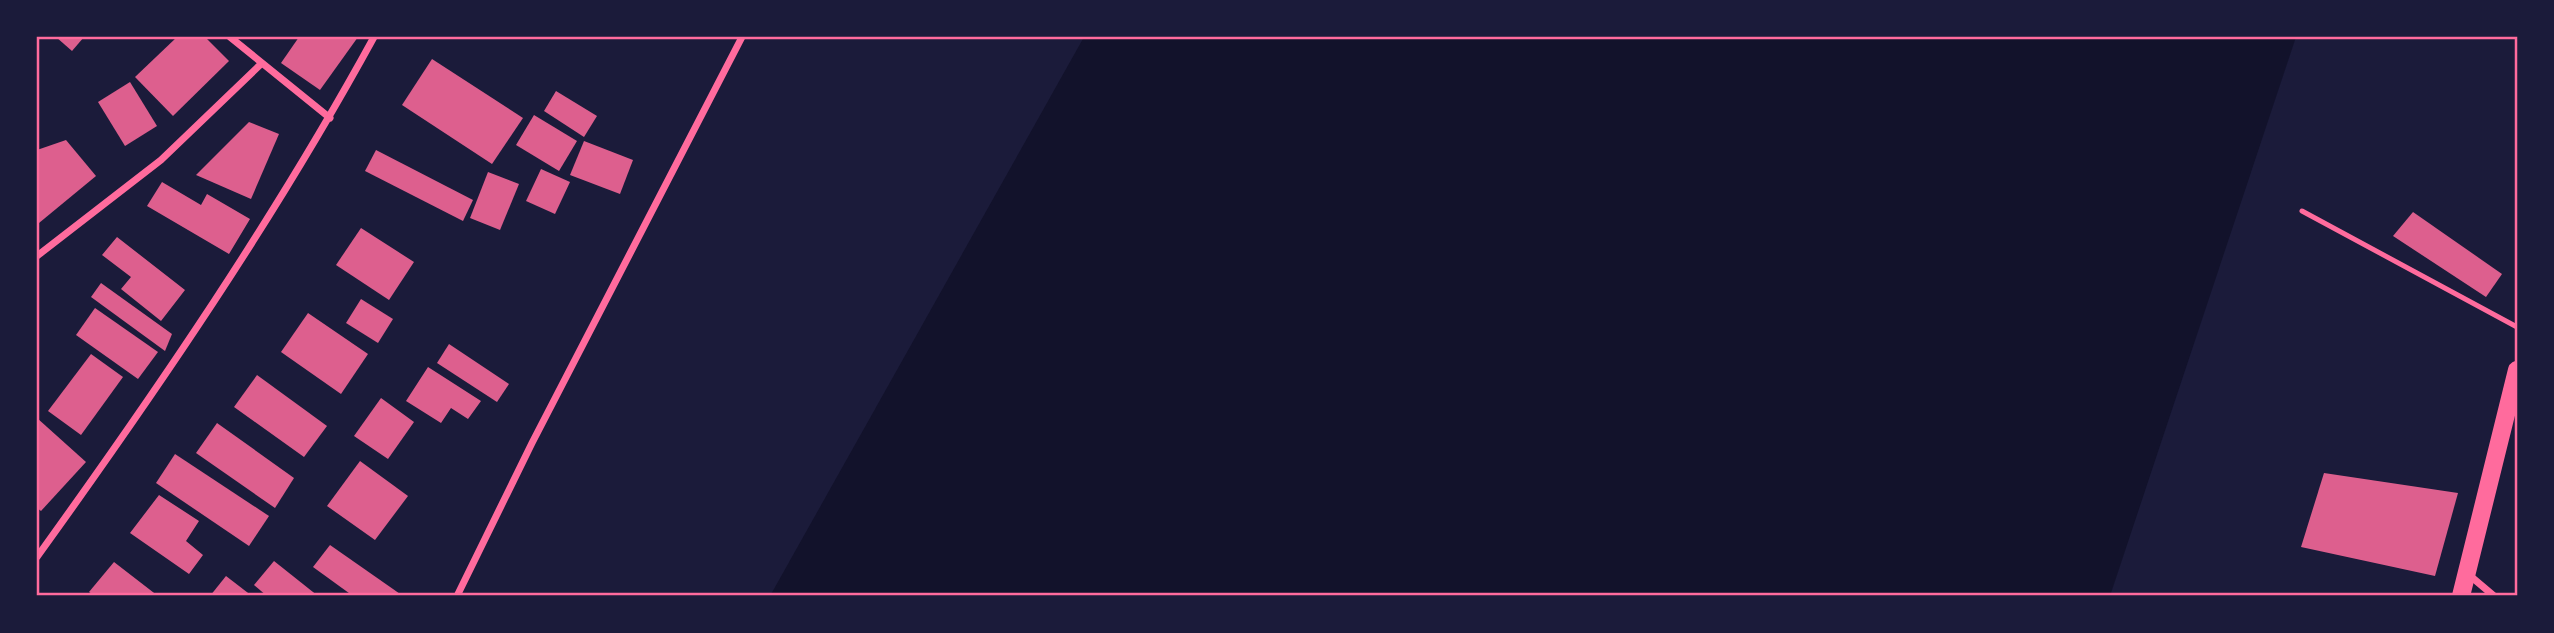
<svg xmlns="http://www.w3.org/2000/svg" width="2554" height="633" font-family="Overpass,sans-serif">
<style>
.water{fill:#12122b}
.building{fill:#dd5f8e}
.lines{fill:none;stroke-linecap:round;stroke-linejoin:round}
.service{stroke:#ff6b9d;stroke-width:5}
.minor{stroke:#ff6b9d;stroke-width:7}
.primary{stroke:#ff6b9d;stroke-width:18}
.neatline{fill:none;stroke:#ff6b9d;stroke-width:2.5}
</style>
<rect width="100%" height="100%" fill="#1b1b3a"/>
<polygon class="water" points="1084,37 2296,37 2110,596 770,596"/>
<g class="building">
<polygon points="56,37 84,37 72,51"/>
<polygon points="177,37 205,37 229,61 173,116 135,77"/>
<polygon points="299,37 358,37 320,90 281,63"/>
<polygon points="432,59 523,118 492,164 402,105"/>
<polygon points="130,82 157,126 125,146 98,102"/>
<polygon points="556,91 597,116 584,137 544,111"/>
<polygon points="534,115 577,141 559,171 516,145"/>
<polygon points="249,122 279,134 251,199 196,175"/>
<polygon points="66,140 96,176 39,223 37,150"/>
<polygon points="584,141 633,160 620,194 570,175"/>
<polygon points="376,150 473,200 463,221 365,171"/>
<polygon points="541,169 570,182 555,214 526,201"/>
<polygon points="488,172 519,184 500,230 470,218"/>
<polygon points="162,182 201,205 207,194 250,219 229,254 147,206"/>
<polygon points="2413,212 2502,274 2486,297 2393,236"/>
<polygon points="361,228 414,262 389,300 336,265"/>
<polygon points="117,237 185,290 161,321 121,289 131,277 102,255"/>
<polygon points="101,283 172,334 165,351 91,297"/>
<polygon points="361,299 393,319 378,343 346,323"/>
<polygon points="95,308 158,352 138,379 76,335"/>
<polygon points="308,313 368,354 341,394 281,352"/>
<polygon points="449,344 509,384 497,402 437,363"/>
<polygon points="91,354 123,377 81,435 48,411"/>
<polygon points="428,367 481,401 468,419 451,408 441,423 406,401"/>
<polygon points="257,375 327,426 304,457 234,407"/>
<polygon points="381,398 414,422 388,459 354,436"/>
<polygon points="37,418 86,462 41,511 37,508"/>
<polygon points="217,423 294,478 275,508 196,453"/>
<polygon points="175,454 269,516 249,546 156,483"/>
<polygon points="360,461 408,496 375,540 327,506"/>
<polygon points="2324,473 2458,493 2435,576 2301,547"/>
<polygon points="159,495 199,521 186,541 203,555 189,574 130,533"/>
<polygon points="330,545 403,596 353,596 313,567"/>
<polygon points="274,561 318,596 267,596 254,585"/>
<polygon points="114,562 158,596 95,596 89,592"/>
<polygon points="226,576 252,596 210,596"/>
</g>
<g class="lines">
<polyline class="service" points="2302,211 2517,327"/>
<g class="minor">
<polyline points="230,37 330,118"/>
<polyline points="37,256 161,160 261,64"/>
<path d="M37 557C158 389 275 218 374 37"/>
<polyline points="2468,574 2494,596"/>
<polyline points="457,596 532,443 742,37"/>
</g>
<polyline class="primary" points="2461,596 2517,370"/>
</g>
<rect width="2554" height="633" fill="none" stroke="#1b1b3a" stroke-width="77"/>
<rect x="38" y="38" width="2478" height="556" class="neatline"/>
</svg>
